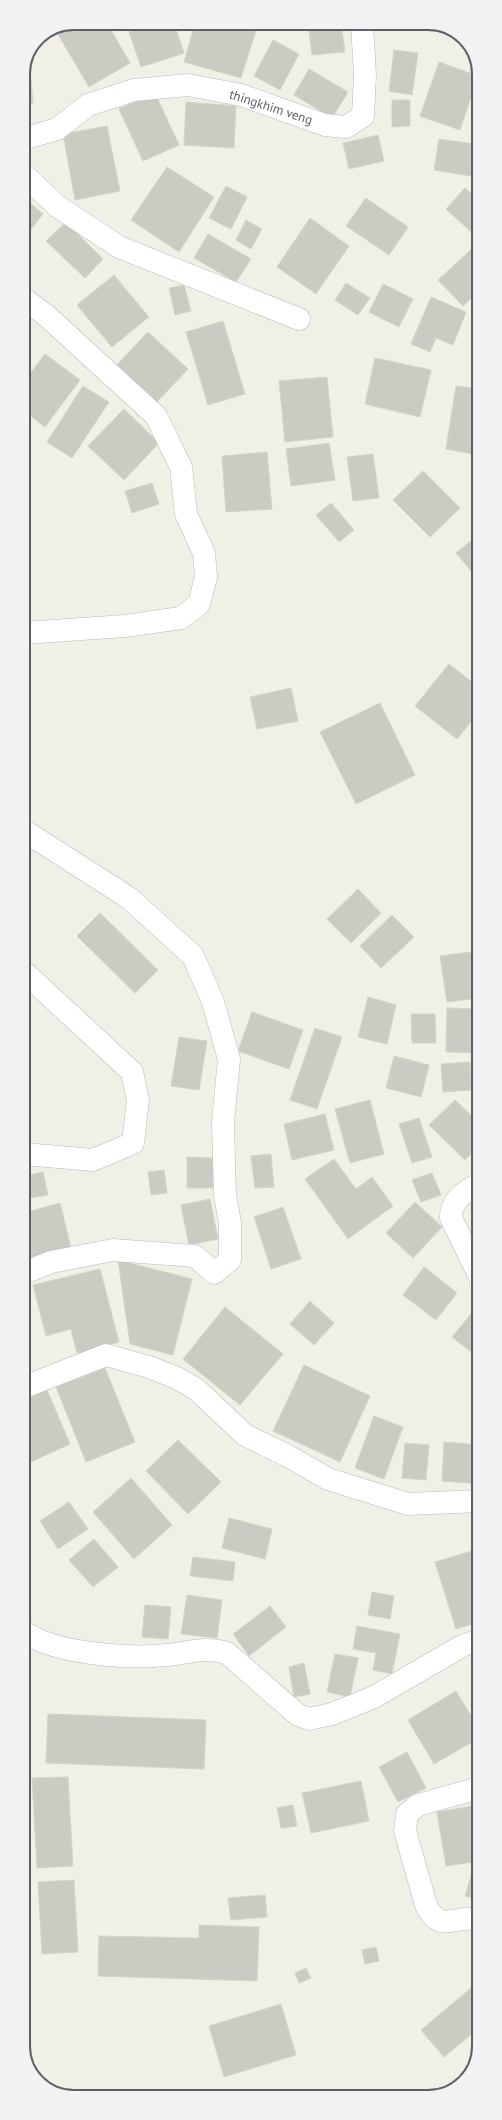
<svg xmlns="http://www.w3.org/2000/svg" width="502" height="2120" font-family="'PT Sans',sans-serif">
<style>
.building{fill:#cbcbc3;stroke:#d5d4c5}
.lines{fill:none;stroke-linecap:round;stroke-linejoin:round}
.minor-casing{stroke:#b9bac0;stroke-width:23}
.minor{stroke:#fff;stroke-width:22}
.labels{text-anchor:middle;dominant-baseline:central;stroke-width:3;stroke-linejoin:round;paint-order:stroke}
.street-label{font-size:13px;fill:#5e6067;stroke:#fff}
.rim{fill:none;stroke:#5e6067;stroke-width:2}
</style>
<rect width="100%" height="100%" fill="#f0f0e7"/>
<g class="building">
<polygon points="74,23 107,23 130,63 89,87 56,31"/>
<polygon points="157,23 174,23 184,53 141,67 129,32"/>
<polygon points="195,23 244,23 257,27 241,78 184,62"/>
<polygon points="273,23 282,23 279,27"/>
<polygon points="308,23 341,23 345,52 312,55"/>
<polygon points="440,26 457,34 456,36"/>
<polygon points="273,40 299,54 280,90 254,76"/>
<polygon points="394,50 418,53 412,95 389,91"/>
<polygon points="29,59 33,103 23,104 23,74"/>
<polygon points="439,62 478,76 460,130 420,116"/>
<polygon points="309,69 348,92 332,118 294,95"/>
<polygon points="155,93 179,145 143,161 119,109"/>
<polygon points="392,100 410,100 410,126 392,127"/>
<polygon points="186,102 236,106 234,148 184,145"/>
<polygon points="107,126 120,191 75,200 63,134"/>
<polygon points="378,135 384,161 349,169 343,143"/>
<polygon points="439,139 475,144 471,176 434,170"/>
<polygon points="167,167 214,197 179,252 131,220"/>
<polygon points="226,186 247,197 231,229 209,218"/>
<polygon points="465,188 478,199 478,238 446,209"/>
<polygon points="23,197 43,214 23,239"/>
<polygon points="366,198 408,227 389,255 346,226"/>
<polygon points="310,218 349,246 316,294 277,267"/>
<polygon points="246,220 262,229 251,249 236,240"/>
<polygon points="66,222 103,259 85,278 46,241"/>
<polygon points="208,234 251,259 236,282 194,258"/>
<polygon points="478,243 478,292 463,306 438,280"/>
<polygon points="114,275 149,317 112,347 77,305"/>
<polygon points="346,283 370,298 358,315 335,300"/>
<polygon points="383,284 413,299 399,327 369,312"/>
<polygon points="184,285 191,311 175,315 169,288"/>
<polygon points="431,297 466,312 453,345 436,338 430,352 411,344"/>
<polygon points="223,321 245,394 208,405 186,332"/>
<polygon points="148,332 188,369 154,405 114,368"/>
<polygon points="45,354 80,380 45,427 23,410 23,383"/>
<polygon points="375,358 431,370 420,417 365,404"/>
<polygon points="327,377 333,437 285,442 279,381"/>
<polygon points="83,386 109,402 72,458 47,442"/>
<polygon points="456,386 478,389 478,455 446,449"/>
<polygon points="124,409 159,443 124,480 88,446"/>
<polygon points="329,443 335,480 291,486 286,449"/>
<polygon points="267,452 272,509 226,512 222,456"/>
<polygon points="373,454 379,498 353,501 347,457"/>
<polygon points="423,471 460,508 430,537 393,500"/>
<polygon points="152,483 159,504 132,513 125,491"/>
<polygon points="331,503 354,530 339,542 316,515"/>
<polygon points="478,535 478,579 456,553"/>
<polygon points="449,664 478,687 478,713 457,739 415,706"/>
<polygon points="291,688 298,721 257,729 250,697"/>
<polygon points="380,703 415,775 356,804 320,732"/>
<polygon points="358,889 381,913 351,943 327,919"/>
<polygon points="100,913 158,970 135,993 77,936"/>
<polygon points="392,915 414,937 381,968 360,946"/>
<polygon points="478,951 478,998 447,1002 440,956"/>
<polygon points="368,997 396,1005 387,1044 358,1037"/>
<polygon points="447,1008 479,1009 479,1053 446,1052"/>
<polygon points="252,1012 303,1030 289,1069 238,1051"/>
<polygon points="411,1014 435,1014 436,1043 412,1043"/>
<polygon points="315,1028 342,1037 317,1109 290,1100"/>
<polygon points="179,1037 207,1041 199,1090 171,1086"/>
<polygon points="394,1056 429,1065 421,1097 386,1088"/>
<polygon points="470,1062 471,1090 443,1092 441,1064"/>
<polygon points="370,1100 384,1154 350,1163 335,1109"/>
<polygon points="455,1100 479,1123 479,1156 474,1151 465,1160 429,1125"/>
<polygon points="325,1114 334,1150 292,1160 284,1124"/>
<polygon points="419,1118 432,1157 412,1163 399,1124"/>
<polygon points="271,1154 274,1187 255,1188 251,1156"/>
<polygon points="187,1157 213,1158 213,1188 187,1188"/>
<polygon points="334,1159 356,1189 372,1177 393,1206 348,1239 305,1179"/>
<polygon points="164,1170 167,1193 151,1195 148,1172"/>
<polygon points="43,1172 48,1195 24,1199 24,1176"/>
<polygon points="432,1173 441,1195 421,1202 412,1180"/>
<polygon points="210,1199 218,1239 189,1245 181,1205"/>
<polygon points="415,1202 442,1227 413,1258 386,1233"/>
<polygon points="60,1203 71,1248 29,1259 24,1236 24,1213"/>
<polygon points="283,1207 301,1259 271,1269 254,1217"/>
<polygon points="118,1260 192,1279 173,1355 130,1344"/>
<polygon points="424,1267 457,1293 436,1320 403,1295"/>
<polygon points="100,1269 119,1342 77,1353 71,1329 46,1336 33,1285"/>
<polygon points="310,1301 334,1323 314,1345 290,1324"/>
<polygon points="225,1307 283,1354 240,1405 183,1359"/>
<polygon points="475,1309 479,1313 479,1358 452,1337"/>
<polygon points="24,1314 29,1329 24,1331"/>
<polygon points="24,1353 30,1370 24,1373"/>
<polygon points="304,1365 370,1396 340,1462 273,1431"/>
<polygon points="105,1368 135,1442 86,1462 56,1387"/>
<polygon points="47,1390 70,1444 24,1465 24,1400"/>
<polygon points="374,1416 403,1427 384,1479 355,1468"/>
<polygon points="178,1440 221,1482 188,1514 146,1471"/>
<polygon points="444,1442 479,1445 479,1484 442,1481"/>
<polygon points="405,1443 429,1445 426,1480 402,1478"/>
<polygon points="131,1478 172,1525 134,1559 93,1512"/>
<polygon points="69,1502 88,1529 58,1549 40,1521"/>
<polygon points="229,1518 272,1529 265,1559 222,1548"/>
<polygon points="94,1539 118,1567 93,1587 69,1560"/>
<polygon points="479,1549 479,1622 456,1629 435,1562"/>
<polygon points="193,1557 235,1562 233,1581 190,1576"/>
<polygon points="372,1592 394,1596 390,1619 368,1615"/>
<polygon points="187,1595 222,1600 217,1638 181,1634"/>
<polygon points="145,1605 171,1607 168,1639 142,1637"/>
<polygon points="270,1606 286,1627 249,1656 233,1634"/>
<polygon points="357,1626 400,1634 392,1674 373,1670 376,1653 353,1649"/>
<polygon points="335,1654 358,1658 350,1697 327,1692"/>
<polygon points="304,1663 310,1694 294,1697 289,1667"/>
<polygon points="456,1691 479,1729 479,1738 434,1764 408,1720"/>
<polygon points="48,1714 206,1720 204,1769 46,1763"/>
<polygon points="407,1752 426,1788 398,1802 379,1767"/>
<polygon points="68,1777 73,1866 37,1868 32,1778"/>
<polygon points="361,1781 369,1821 311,1833 302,1793"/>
<polygon points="293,1805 297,1826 281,1828 277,1808"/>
<polygon points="479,1805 479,1861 446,1866 437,1812"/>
<polygon points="473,1869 479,1870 479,1900 465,1896"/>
<polygon points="74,1880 78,1952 42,1954 38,1882"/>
<polygon points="265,1895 267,1917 231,1920 228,1898"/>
<polygon points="199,1925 259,1927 257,1981 98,1976 99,1936 199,1938"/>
<polygon points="376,1947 379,1961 365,1964 362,1950"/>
<polygon points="479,1957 479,1971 472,1966"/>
<polygon points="306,1968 311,1978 299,1983 295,1973"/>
<polygon points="471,1988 479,1997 479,2028 444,2057 421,2030"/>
<polygon points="281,2004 296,2055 224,2077 209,2026"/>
</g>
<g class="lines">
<g class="minor-casing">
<g id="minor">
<polyline points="23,139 57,129 88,105 134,90 188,85 241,95 325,125 346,127 363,116 365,75 362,23"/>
<polyline points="23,174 57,206 119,247 299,319"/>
<polyline points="23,298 48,317 156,416 181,467 186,514 204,553 206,577 199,604 181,618 125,626 23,633"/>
<polyline points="23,830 129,898 193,956 213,1002 229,1059 223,1122 225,1196 230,1222 230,1260 214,1273 195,1256 113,1250 51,1262 24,1273"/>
<polyline points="23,971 132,1072 138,1100 133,1143 93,1160 24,1154"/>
<path d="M479 1184C465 1191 450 1201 451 1218L479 1275"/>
<polyline points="24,1387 106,1355 149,1367 177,1378 196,1389 245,1435 288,1456 328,1479 408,1504 479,1501"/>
<path d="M24 1632C56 1654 128 1659 167 1655 188 1653 205 1646 227 1653L298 1715 309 1719 332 1714 374 1697 462 1646 479 1640"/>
<path d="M479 1788 418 1805 407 1814 405 1831 426 1905C441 1936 455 1913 479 1920"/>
</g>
</g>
<use href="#minor" class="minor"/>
</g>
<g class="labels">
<g class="street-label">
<text transform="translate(271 107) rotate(18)">thingkhim veng</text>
</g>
</g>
<path d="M0 0H502V2120H0ZM74 30H428A44 44 0 0 1 472 74V2046A44 44 0 0 1 428 2090H74A44 44 0 0 1 30 2046V74A44 44 0 0 1 74 30Z" fill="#f2f2f3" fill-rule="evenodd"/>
<path class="rim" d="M74 30H428A44 44 0 0 1 472 74V2046A44 44 0 0 1 428 2090H74A44 44 0 0 1 30 2046V74A44 44 0 0 1 74 30Z"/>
</svg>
